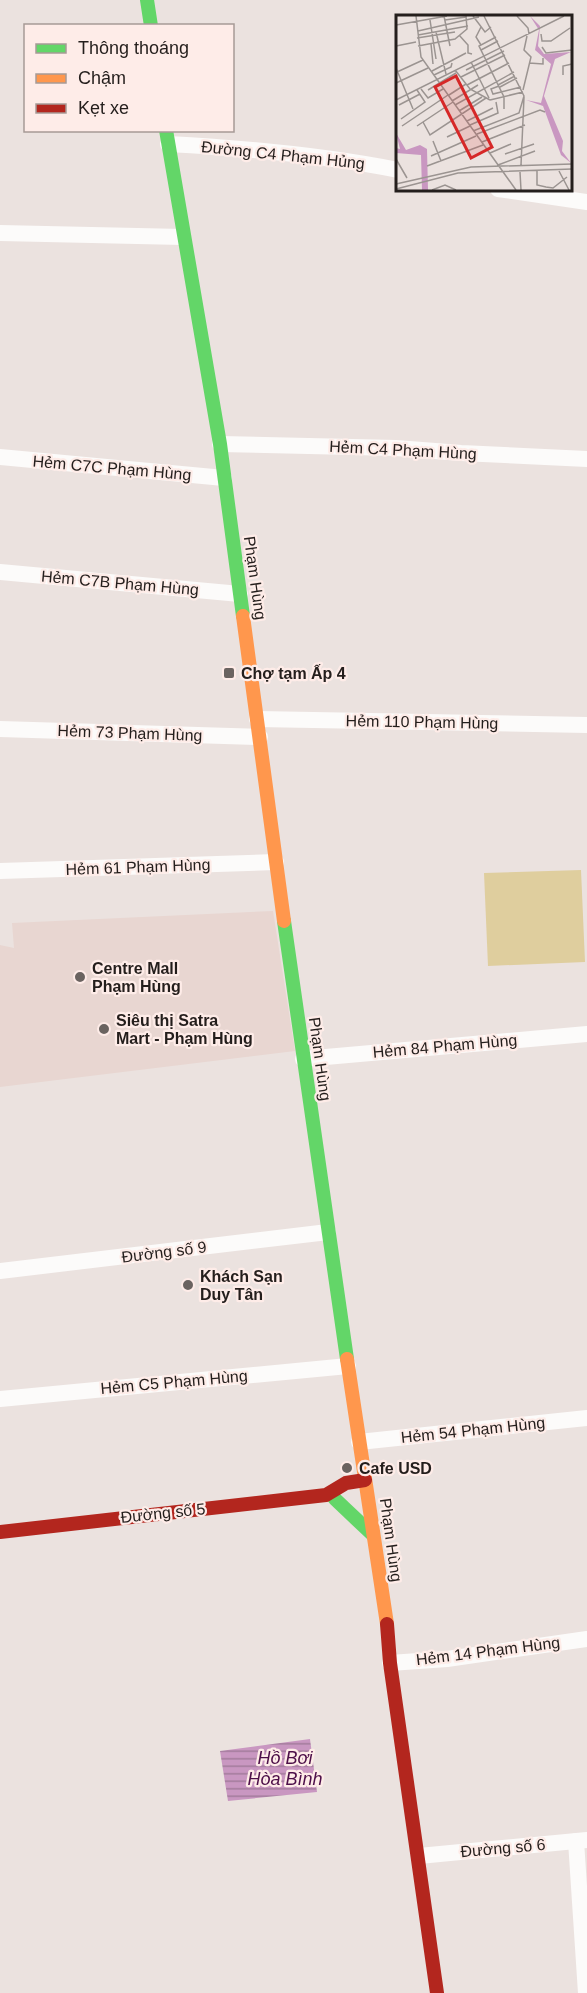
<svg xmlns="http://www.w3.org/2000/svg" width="587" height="1993" font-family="Helvetica,sans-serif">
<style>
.built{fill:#e8d6d1}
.grass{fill:#dfce9e}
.water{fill:url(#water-rules)}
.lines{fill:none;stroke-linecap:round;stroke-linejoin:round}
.street{stroke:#fcfbfa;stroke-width:16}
.fast{stroke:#63d668;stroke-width:14}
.slow{stroke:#ff974d;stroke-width:14}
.jam{stroke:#b3261e;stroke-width:14}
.poi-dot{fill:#6a6360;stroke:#feece8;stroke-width:2}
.labels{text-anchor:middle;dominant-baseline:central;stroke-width:4.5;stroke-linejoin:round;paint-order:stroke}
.street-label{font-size:16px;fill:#241e1c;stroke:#feece8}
.poi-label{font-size:16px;font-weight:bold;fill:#241e1c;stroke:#feece8;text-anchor:start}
.water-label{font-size:18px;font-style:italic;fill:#4d0f49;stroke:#feece8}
.inset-road{fill:none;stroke:#9b9491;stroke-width:1.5}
.view{fill:#d62828;fill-opacity:0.15;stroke:#d62828;stroke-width:3}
.inset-edge{fill:none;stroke:#241e1c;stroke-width:3}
</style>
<defs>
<pattern id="water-rules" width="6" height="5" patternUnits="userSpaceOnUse" patternTransform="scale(1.5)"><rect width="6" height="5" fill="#c997c1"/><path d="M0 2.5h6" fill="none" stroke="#a37b9c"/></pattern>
</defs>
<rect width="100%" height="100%" fill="#ebe2df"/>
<polygon class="built" points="273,911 295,1051 0,1087 0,945 14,948 12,923"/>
<polygon class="grass" points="581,870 585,962 488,966 484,873"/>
<polygon class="water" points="310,1739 317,1792 228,1801 220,1751"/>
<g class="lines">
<g class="street">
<path d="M168 144C245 148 322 155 398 170"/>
<polyline points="498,189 587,202"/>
<polyline points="0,233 183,237"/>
<polyline points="220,444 396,448 461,453 587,459"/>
<polyline points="0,457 224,478"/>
<polyline points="0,572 240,594"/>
<polyline points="257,719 587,725"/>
<polyline points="0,729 260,737"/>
<polyline points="0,871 276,862"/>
<polyline points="303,1059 587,1034"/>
<polyline points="0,1271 328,1232"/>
<polyline points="0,1399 348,1366"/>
<polyline points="359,1442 587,1418"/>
<polyline points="390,1663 447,1659 587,1639"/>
<polyline points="576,1841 586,1993"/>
<polyline points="419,1856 587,1840"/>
</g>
<g class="fast">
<polyline points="147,0 151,26"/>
<polyline points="166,130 220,444 243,616"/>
<polyline points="284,921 347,1359"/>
<polyline points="335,1499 373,1535"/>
</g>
<g class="slow">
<polyline points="243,616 284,921"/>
<polyline points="347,1359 387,1624"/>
</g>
<g class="jam">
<polyline points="0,1532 326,1495 346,1483 365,1480"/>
<polyline points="387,1624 390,1663 437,1993"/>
</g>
</g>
<g class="poi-dot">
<rect x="223" y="667" width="12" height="12" rx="3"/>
<circle cx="80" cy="977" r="6"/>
<circle cx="104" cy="1029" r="6"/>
<circle cx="188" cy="1285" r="6"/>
<circle cx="347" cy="1468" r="6"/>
</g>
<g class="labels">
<g class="street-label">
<text transform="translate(283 155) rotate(6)">Đường C4 Phạm Hủng</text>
<text transform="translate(403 450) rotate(3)">Hẻm C4 Phạm Hùng</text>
<text transform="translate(112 468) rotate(5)">Hẻm C7C Phạm Hùng</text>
<text transform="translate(255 578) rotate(82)">Phạm Hùng</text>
<text transform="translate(120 583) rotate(5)">Hẻm C7B Phạm Hùng</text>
<text transform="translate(422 722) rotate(1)">Hẻm 110 Phạm Hùng</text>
<text transform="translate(130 733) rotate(2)">Hẻm 73 Phạm Hùng</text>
<text transform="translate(138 867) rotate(-2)">Hẻm 61 Phạm Hùng</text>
<text transform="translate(445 1046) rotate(-5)">Hẻm 84 Phạm Hùng</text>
<text transform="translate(320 1059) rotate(82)">Phạm Hùng</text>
<text transform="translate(164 1252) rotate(-7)">Đường số 9</text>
<text transform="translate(174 1382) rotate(-5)">Hẻm C5 Phạm Hùng</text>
<text transform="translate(473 1430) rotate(-6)">Hẻm 54 Phạm Hùng</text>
<text transform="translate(163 1513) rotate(-6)">Đường số 5</text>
<text transform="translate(391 1540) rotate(82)">Phạm Hùng</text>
<text transform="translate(488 1651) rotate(-7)">Hẻm 14 Phạm Hùng</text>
<text transform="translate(503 1848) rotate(-5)">Đường số 6</text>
</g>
<g class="poi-label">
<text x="241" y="673">Chợ tạm Ấp 4</text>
<text x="92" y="968">Centre Mall<tspan x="92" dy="18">Phạm Hùng</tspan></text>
<text x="116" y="1020">Siêu thị Satra<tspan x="116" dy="18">Mart - Phạm Hùng</tspan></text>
<text x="200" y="1276">Khách Sạn<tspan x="200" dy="18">Duy Tân</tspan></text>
<text x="359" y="1468">Cafe USD</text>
</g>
<g class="water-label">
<text x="285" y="1758">Hồ Bơi<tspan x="285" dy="21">Hòa Bình</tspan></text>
</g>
</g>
<g transform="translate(396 15)">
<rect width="176" height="176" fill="#ebe2df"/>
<path d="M134 1 144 11 142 31 148 39 175 37 159 44 148 81 167 126 166 136 175 148 165 140 147 91 130 85 145 88 155 49 139 35 143 15ZM0 118 10 135 24 130 31 134 32 175H26L25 140 0 138V133L4 134Z" fill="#c997c1"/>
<path class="inset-road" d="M20 1 25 42 120 175M48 1 54 31M77 1 89 17 95 12M121 1 132 13 133 19M34 5 40 44M49 5 70 2M0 10 51 1M85 12 80 22 85 30M22 16 83 2M40 17 50 59M145 19 146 26H155L174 13M22 20 72 11M63 20 72 30V38L76 39M100 22 83 31 108 82V94M21 23 59 17M35 29 37 49M0 31 20 27M22 31 59 24 71 14 70 1M146 32 150 38 176 35M85 35 102 26M75 47 93 83M133 48 147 49V43M0 53 17 94M59 55 74 74 94 85M70 55 108 36M36 56 70 38M1 57 27 45M38 60 55 52 56 48M167 60V51L176 49M65 62 109 40M0 68 32 53M71 70 113 48M102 70 119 61M103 71 95 74 97 79 125 72M104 72 121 63M25 74 32 83 47 74M32 75 60 58M127 75 135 42 128 35 131 21M53 80 70 69M0 85 168 1M94 85 127 77M56 86 82 70M3 90 24 79M59 90 118 57M63 96 86 82M5 104 29 87 21 75M71 106 97 93M27 107 34 120 90 83M74 110 102 98 100 87M6 111 52 80M21 111 57 87M77 116 123 98 128 81 88 1M81 119 144 95 149 97M51 122 74 111M37 126 45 146M86 127 129 110M94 138 115 129M109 139 138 129M35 141 80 121M0 144 11 163M102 150 139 136M125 150 128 82M31 151 87 130M141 156V170L150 172 157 173 171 162M163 156 173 175M124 157 125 175M0 169 75 152 176 149M0 174 62 158 176 154M36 175 49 170 60 175"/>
<path class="view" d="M60 61 96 132 75 143 39 72Z"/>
<rect width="176" height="176" class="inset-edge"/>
</g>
<rect x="24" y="24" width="210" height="108" fill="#feece8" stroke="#a79a96" stroke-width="1.5"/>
<rect x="36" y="44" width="30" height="9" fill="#63d668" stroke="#a79a96" stroke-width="1.5"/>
<text x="78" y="54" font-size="18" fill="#241e1c">Thông thoáng</text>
<rect x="36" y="74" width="30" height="9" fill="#ff974d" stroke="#a79a96" stroke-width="1.5"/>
<text x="78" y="84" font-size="18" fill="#241e1c">Chậm</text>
<rect x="36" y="104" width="30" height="9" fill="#b3261e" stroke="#a79a96" stroke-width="1.5"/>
<text x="78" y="114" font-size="18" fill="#241e1c">Kẹt xe</text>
</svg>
